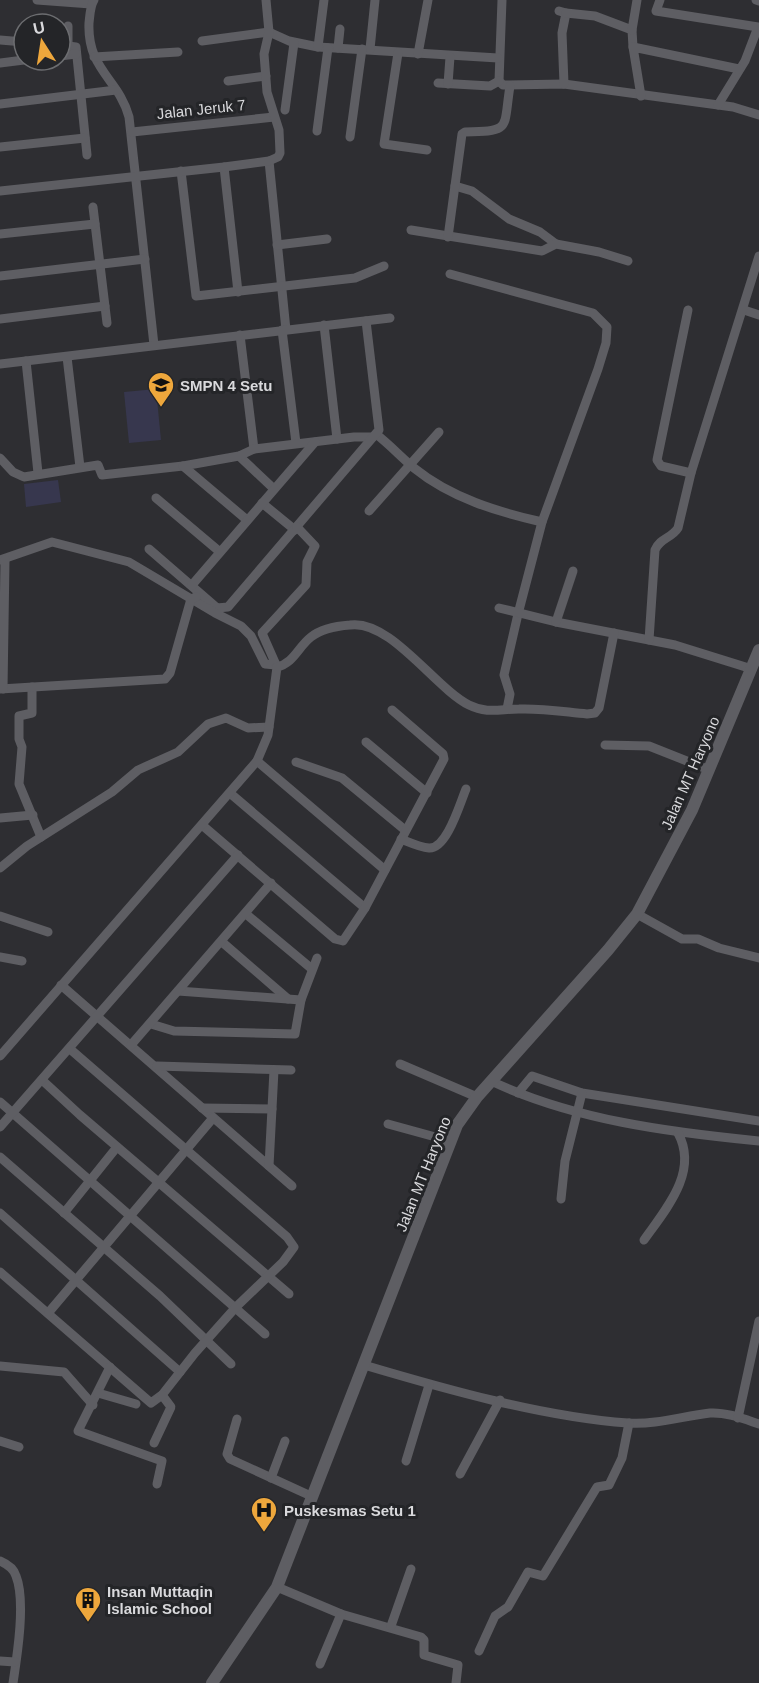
<svg xmlns="http://www.w3.org/2000/svg" width="759" height="1683" font-family="Arial,sans-serif">
<style>
.green{fill:#37374e}
.lines{fill:none;stroke-linecap:round;stroke-linejoin:round}
.minor{stroke:#5e5e63;stroke-width:9}
.secondary{stroke:#5e5e63;stroke-width:12}
.labels{text-anchor:middle;dominant-baseline:central;stroke-width:6;stroke-linejoin:round;paint-order:stroke}
.street-label{font-size:15px;fill:#d9d9dc;stroke:#242528}
.poi-label{font-size:15px;font-weight:bold;fill:#d9d9dc;stroke:#242528;text-anchor:start}
</style>
<rect width="100%" height="100%" fill="#2e2e32"/>
<g class="green">
<polygon points="156,389 161,440 129,443 124,392"/>
<polygon points="58,480 61,502 26,507 24,484"/>
</g>
<g class="lines">
<g class="minor">
<polyline points="37,0 91,4"/>
<path d="M94 0C90 6 90 15 89 23 87 70 119 79 129 117L154 345"/>
<polyline points="502,0 499,81 503,85 564,84 733,107 759,115"/>
<polyline points="660,0 656,11 758,27 745,61 718,105"/>
<polyline points="756,0 759,1"/>
<polyline points="559,11 566,13 562,33 564,84"/>
<polyline points="566,13 595,16 632,30 633,47"/>
<polyline points="68,26 68,46"/>
<polyline points="632,30 637,0"/>
<polyline points="0,40 24,42"/>
<polyline points="202,41 269,32 289,41 318,47 498,58"/>
<polyline points="60,45 76,47 87,155"/>
<polyline points="318,47 324,0"/>
<polyline points="338,48 340,29"/>
<polyline points="370,49 375,0"/>
<polyline points="398,53 384,144 427,150"/>
<polyline points="418,54 428,0"/>
<polyline points="60,56 76,54"/>
<polyline points="94,57 178,52"/>
<polyline points="0,63 24,60"/>
<polyline points="228,81 266,76"/>
<polyline points="438,83 490,86 499,81"/>
<polyline points="448,84 450,57"/>
<polyline points="641,96 633,47 739,69"/>
<polyline points="0,104 116,90"/>
<polyline points="285,110 294,43"/>
<polyline points="317,131 328,48"/>
<polyline points="132,132 274,117"/>
<polyline points="350,137 362,49"/>
<polyline points="0,147 85,138"/>
<polyline points="269,161 286,330"/>
<polyline points="224,167 238,292"/>
<polyline points="181,171 196,296 355,278 384,266"/>
<polyline points="455,186 472,191 509,219 540,232 556,244"/>
<polyline points="0,191 224,167 269,161 278,157 280,153 279,130 267,92 264,54 269,32 266,0"/>
<polyline points="93,207 107,323"/>
<polyline points="411,230 542,251 556,244 599,252 628,261"/>
<polyline points="0,234 95,224"/>
<path d="M448 237 462 134 465 132C512 131 503 130 510 86"/>
<polyline points="277,245 327,239"/>
<polyline points="450,274 593,313 607,327 606,343 598,369 542,522 518,614 504,675 510,694 507,709"/>
<polyline points="0,276 145,259"/>
<polyline points="688,310 657,460 661,466 691,473"/>
<polyline points="744,310 759,315"/>
<polyline points="0,319 105,306"/>
<polyline points="324,325 337,439"/>
<polyline points="282,330 296,443"/>
<polyline points="240,335 254,449"/>
<polyline points="67,357 80,467"/>
<polyline points="26,361 38,473"/>
<polyline points="0,364 390,318"/>
<path d="M376 434C390 445 401 457 414 468 451 498 498 512 542 522"/>
<polyline points="239,456 274,489"/>
<polyline points="0,458 13,472 24,477 98,465 102,475 183,466"/>
<polyline points="156,498 220,552"/>
<polyline points="262,503 295,530"/>
<polyline points="369,511 439,432"/>
<polyline points="247,520 183,466 239,456 254,449 354,437 373,437"/>
<polyline points="149,549 217,608 228,607 379,430 366,321"/>
<polyline points="0,560 52,542 129,562 215,613 241,626 251,636 265,664 276,665"/>
<polyline points="192,585 315,442"/>
<polyline points="499,608 556,622 675,645 752,669"/>
<polyline points="556,622 573,571"/>
<path d="M649 640 655 550C660 538 672 538 678 528L691 473 759 256"/>
<polyline points="277,667 262,633 306,585 307,562 315,546 297,527"/>
<polyline points="32,687 32,713 19,716 19,739 22,747 19,784 41,837"/>
<polyline points="0,689 165,679 170,673 191,599 196,597"/>
<polyline points="3,689 5,560"/>
<polyline points="366,742 427,793"/>
<polyline points="605,745 649,746 707,769"/>
<polyline points="257,761 385,870"/>
<polyline points="296,762 342,778 405,830"/>
<polyline points="231,794 365,908"/>
<polyline points="0,818 33,815"/>
<polyline points="202,825 335,939 343,941 365,908 444,759 443,754 392,710"/>
<path d="M401 839C409 842 419 847 429 848 447 849 460 803 466 789"/>
<polyline points="0,868 27,846 112,792 138,770 178,752 208,724 226,718 248,728 269,727"/>
<polyline points="246,914 312,969"/>
<polyline points="637,914 682,939 698,939 719,948 759,958"/>
<polyline points="0,916 48,932"/>
<polyline points="222,942 288,999"/>
<polyline points="0,957 22,961"/>
<polyline points="61,985 292,1186"/>
<polyline points="178,991 301,1000"/>
<polyline points="151,1024 174,1031 295,1034 301,1000 317,958"/>
<polyline points="131,1045 271,883"/>
<path d="M0 1056 257 761 268 735 277 667C294 663 298 647 311 637 321 629 337 626 350 625 390 619 435 688 469 705 487 714 500 709 519 709 541 708 565 712 587 714L595 713 599 708 614 633"/>
<polyline points="400,1064 477,1097"/>
<polyline points="157,1066 291,1070"/>
<polyline points="42,1080 80,1115 289,1294"/>
<path d="M491 1081C574 1120 668 1132 759 1141"/>
<polyline points="518,1093 532,1076 582,1093 759,1121"/>
<polyline points="0,1102 265,1334"/>
<polyline points="202,1108 272,1109"/>
<polyline points="388,1124 450,1141"/>
<polyline points="0,1127 238,855"/>
<polyline points="0,1157 160,1296 231,1364"/>
<polyline points="269,1166 274,1070"/>
<polyline points="561,1199 565,1161 582,1093"/>
<polyline points="0,1213 180,1372"/>
<polyline points="64,1213 117,1147"/>
<path d="M644 1240C666 1209 699 1172 678 1133"/>
<polyline points="0,1272 151,1403 162,1395 195,1353 236,1307 283,1262 294,1247 287,1237 70,1049"/>
<polyline points="49,1312 213,1118"/>
<path d="M364 1365C445 1389 543 1417 628 1423 656 1425 683 1416 710 1413 726 1412 744 1419 759 1424"/>
<polyline points="0,1366 64,1372 93,1405"/>
<polyline points="110,1367 78,1431 162,1461 157,1484"/>
<polyline points="98,1393 136,1404"/>
<polyline points="738,1418 759,1321"/>
<polyline points="237,1419 227,1454 230,1459 311,1496"/>
<polyline points="0,1441 19,1447"/>
<polyline points="154,1443 171,1407 162,1395"/>
<polyline points="406,1461 429,1385"/>
<polyline points="460,1474 500,1400"/>
<polyline points="271,1478 285,1441"/>
<path d="M0 1561C7 1564 14 1569 16 1576 26 1601 17 1657 13 1683"/>
<polyline points="277,1587 341,1614 421,1637 424,1640 424,1655 458,1665 456,1683"/>
<polyline points="391,1626 411,1569"/>
<polyline points="479,1651 495,1616 508,1607 528,1572 543,1576 597,1487 609,1485 622,1458 629,1423"/>
<polyline points="0,1661 15,1662"/>
<polyline points="320,1664 341,1614"/>
</g>
<polyline class="secondary" points="212,1683 277,1587 457,1125 477,1097 608,950 637,914 692,810 759,650"/>
</g>
<defs>
<g id="school-pin" transform="scale(1.35)"><path d="M0 17L-7.5 6A9.5 9.5 0 1 1 7.5 6Z" fill="#eea73c" stroke="#242528"/><path d="M0-5L7-2L0 1L-7-2ZM-4 1L0 2.5L4 1V4Q0 6-4 4Z" fill="#111"/></g>
<g id="hospital-pin" transform="scale(1.35)"><path d="M0 17L-7.5 6A9.5 9.5 0 1 1 7.5 6Z" fill="#eea73c" stroke="#242528"/><path d="M-5-5h3v3.5h4V-5h3V5h-3V1.5h-4V5h-3Z" fill="#111"/></g>
<g id="building-pin" transform="scale(1.35)"><path d="M0 17L-7.5 6A9.5 9.5 0 1 1 7.5 6Z" fill="#eea73c" stroke="#242528"/><path d="M-4-6H4V6H1V3H-1V6H-4ZM-2.5-4.3h1.7v1.8h-1.7ZM.8-4.3h1.7v1.8H.8ZM-2.5-1h1.7V.8h-1.7ZM.8-1h1.7V.8H.8Z" fill="#111"/></g>
</defs>
<g fill-rule="evenodd">
<use href="#school-pin" x="161" y="385"/>
<use href="#hospital-pin" x="264" y="1510"/>
<use href="#building-pin" x="88" y="1600"/>
</g>
<g class="labels">
<g class="street-label">
<text transform="translate(201 109) rotate(-6)">Jalan Jeruk 7</text>
<text transform="translate(690 773) rotate(-66)">Jalan MT Haryono</text>
<text transform="translate(423 1174) rotate(-68)">Jalan MT Haryono</text>
</g>
<g class="poi-label">
<text x="180" y="385">SMPN 4 Setu</text>
<text x="284" y="1510">Puskesmas Setu 1</text>
<text x="107" y="1591">Insan Muttaqin<tspan x="107" dy="17">Islamic School</tspan></text>
</g>
</g>
<g transform="translate(42 42) rotate(348)"><circle r="28" fill="#242528" stroke="#6c6d70" stroke-width="1.5"/>
<path d="M0-4.5L10 22L0 15L-10 22Z" fill="#eea73c"/>
<text y="-9" font-size="16" font-weight="bold" text-anchor="middle" fill="#d9d9dc">U</text>
</g>
</svg>
